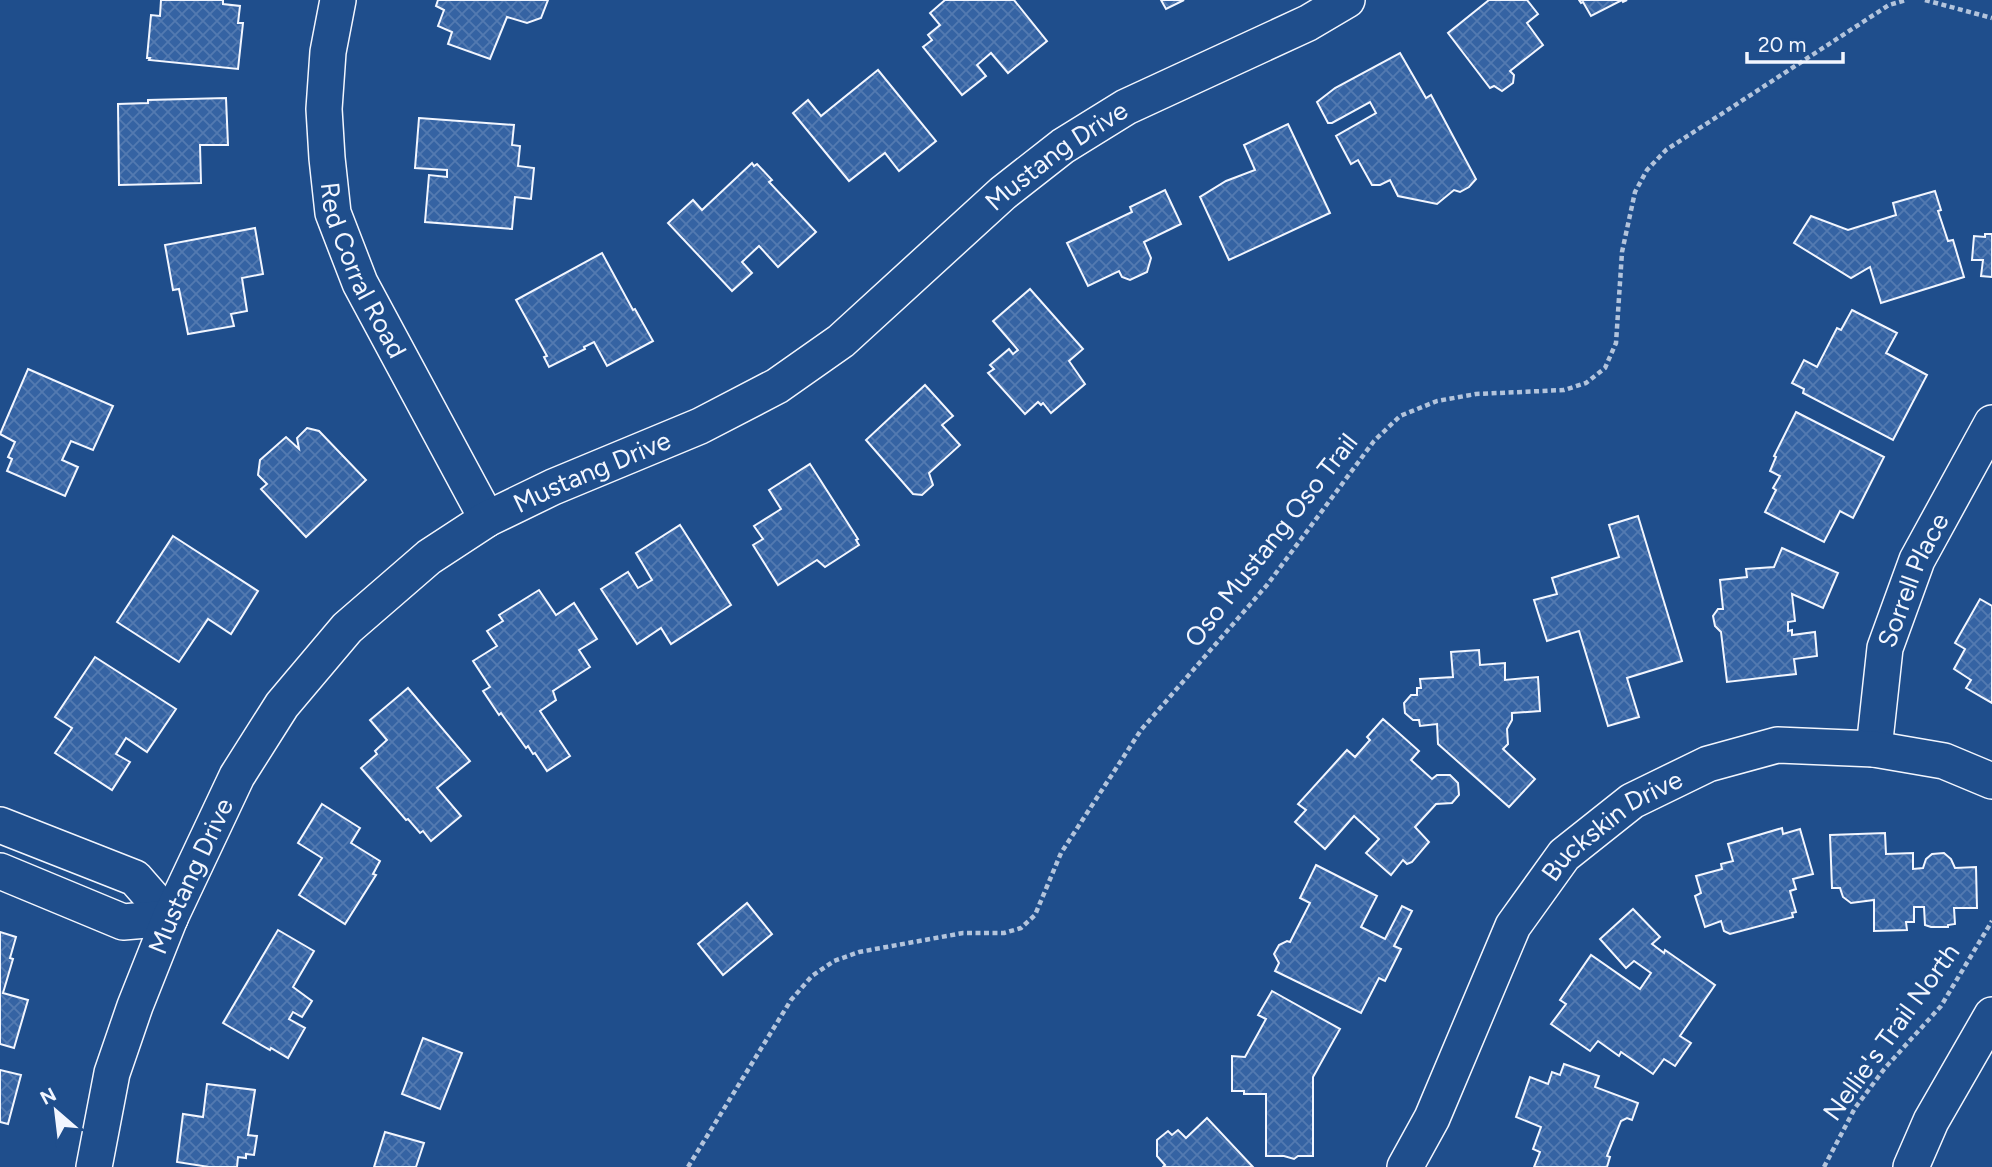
<svg xmlns="http://www.w3.org/2000/svg" width="1992" height="1167" font-family="Figtree,sans-serif">
<style>
.building{fill:url(#building-cross-hatch);stroke:#f2f6ff;stroke-width:2}
.lines{fill:none;stroke-linecap:round;stroke-linejoin:round}
.minor-casing{stroke:#f2f6ff;stroke-width:38}
.path{stroke:#b3c4dc;stroke-width:4.5;stroke-dasharray:5 3.5;stroke-linecap:butt}
.minor{stroke:#1f4e8c;stroke-width:35}
.labels{text-anchor:middle;dominant-baseline:central;stroke-width:5;stroke-linejoin:round;paint-order:stroke}
.street-label{font-size:26px;fill:#f2f6ff;stroke:#1f4e8c}
</style>
<defs>
<pattern id="building-cross-hatch" width="8" height="8" patternUnits="userSpaceOnUse" patternTransform="scale(1.75)"><rect width="8" height="8" fill="#3563a3"/><path d="M0 0l8 8M0 8l8-8" fill="none" stroke="#537ab1"/></pattern>
</defs>
<rect width="100%" height="100%" fill="#1f4e8c"/>
<g class="building">
<polygon points="161,0 223,0 223,4 240,6 238,23 243,23 238,69 149,60 150,58 147,58 151,15 160,16"/>
<polygon points="438,0 548,0 541,18 527,23 507,17 490,59 448,44 452,32 438,26 444,10 436,6"/>
<polygon points="945,0 1014,0 1047,41 1008,73 991,53 977,65 986,76 962,95 923,47 932,40 928,35 940,25 930,13"/>
<polygon points="1161,0 1184,0 1166,9"/>
<polygon points="1489,0 1527,0 1538,14 1527,23 1543,45 1510,71 1514,75 1513,83 1502,91 1494,86 1490,88 1448,33"/>
<polygon points="1579,0 1627,0 1623,2 1622,0 1591,16 1583,2 1581,3"/>
<polygon points="1400,53 1426,98 1431,95 1476,179 1469,187 1460,192 1454,190 1437,204 1398,196 1390,180 1380,185 1372,185 1358,160 1351,164 1336,136 1376,113 1370,102 1332,123 1328,123 1317,102 1335,88"/>
<polygon points="878,70 936,141 899,171 885,153 849,181 793,113 808,100 821,116"/>
<polygon points="226,98 228,145 200,145 201,183 119,185 118,104 148,103 148,100"/>
<polygon points="419,118 514,125 512,145 520,146 518,166 534,168 531,199 515,197 512,229 425,222 429,175 447,177 447,170 415,168"/>
<polygon points="1288,124 1330,213 1229,260 1200,197 1226,181 1255,170 1244,145"/>
<polygon points="752,163 754,166 757,164 772,180 769,182 816,232 778,267 759,246 742,262 752,273 732,291 668,223 693,200 702,210"/>
<polygon points="1165,190 1181,224 1144,242 1151,258 1147,272 1130,280 1122,277 1119,271 1088,286 1067,243 1132,212 1130,207"/>
<polygon points="1935,191 1941,210 1938,211 1948,241 1953,240 1964,277 1881,303 1870,267 1851,278 1794,243 1811,216 1848,230 1896,215 1893,203"/>
<polygon points="255,228 263,274 242,278 247,311 231,314 234,326 188,334 179,289 173,290 165,245"/>
<polygon points="1985,234 1992,234 1992,277 1981,276 1983,260 1972,260 1974,236 1985,237"/>
<polygon points="602,253 633,310 635,309 653,341 607,366 594,342 584,347 585,349 549,367 544,357 547,356 516,300"/>
<polygon points="1030,289 1083,349 1069,361 1085,384 1051,413 1043,403 1041,405 1038,402 1025,414 988,373 994,369 990,365 1009,349 1013,354 1018,350 993,321"/>
<polygon points="1852,310 1897,333 1886,353 1927,375 1893,440 1803,393 1804,389 1792,383 1804,360 1817,367 1837,328 1841,330"/>
<polygon points="28,369 113,406 93,450 71,441 62,460 78,467 65,496 7,471 12,459 8,457 15,442 0,434"/>
<polygon points="925,385 953,416 942,425 960,445 929,473 933,485 922,495 913,494 866,440"/>
<polygon points="1796,412 1884,457 1853,518 1840,511 1824,542 1765,512 1776,490 1773,488 1780,476 1770,471 1776,457 1774,456"/>
<polygon points="307,428 319,431 366,480 306,537 261,489 267,484 258,475 260,460 286,437 299,449 297,438"/>
<polygon points="810,464 858,539 856,540 859,545 825,567 817,560 778,585 753,545 763,539 754,526 781,509 769,490"/>
<polygon points="1638,516 1682,661 1627,678 1639,717 1608,726 1579,631 1547,641 1534,600 1557,594 1552,578 1619,557 1609,525"/>
<polygon points="680,525 731,605 671,644 661,628 637,644 601,589 628,572 638,588 652,580 636,553"/>
<polygon points="173,536 258,591 231,634 208,619 179,662 117,622"/>
<polygon points="1782,548 1838,573 1823,608 1792,594 1795,621 1788,622 1788,631 1792,630 1792,635 1815,632 1817,656 1794,659 1796,674 1727,682 1721,632 1715,626 1713,616 1718,609 1723,609 1720,580 1747,577 1746,569 1774,567"/>
<polygon points="539,590 556,615 574,603 597,639 579,650 590,667 553,691 556,700 540,711 570,756 547,771 535,753 533,754 528,746 526,748 501,713 499,715 483,691 490,687 473,661 497,646 487,631 503,621 499,615"/>
<polygon points="1980,599 1992,606 1992,703 1966,688 1971,680 1954,669 1965,649 1955,643"/>
<polygon points="1479,650 1480,665 1505,663 1505,680 1538,677 1540,711 1512,713 1512,720 1507,729 1508,744 1503,749 1535,779 1509,807 1438,744 1437,724 1420,726 1419,720 1413,720 1405,713 1404,703 1411,695 1417,695 1417,688 1421,688 1420,679 1453,677 1451,652"/>
<polygon points="95,657 176,709 147,752 126,738 116,754 130,762 112,790 55,753 72,728 55,717"/>
<polygon points="408,688 470,761 437,788 461,816 431,841 423,831 420,833 408,819 406,820 361,768 377,754 375,751 387,740 370,720"/>
<polygon points="1383,719 1419,751 1411,760 1432,779 1437,775 1450,775 1458,783 1459,795 1452,803 1436,804 1415,827 1429,842 1412,862 1407,864 1403,860 1391,875 1366,853 1379,839 1354,816 1325,849 1295,822 1306,810 1298,804 1347,750 1355,757 1370,740 1367,737"/>
<polygon points="322,804 360,828 351,843 380,861 373,874 376,875 345,924 299,895 322,858 298,843"/>
<polygon points="1782,828 1783,834 1800,829 1813,874 1793,879 1796,889 1790,891 1796,912 1792,913 1793,917 1730,934 1724,931 1721,921 1705,927 1695,896 1701,893 1696,876 1722,869 1721,864 1733,861 1728,844"/>
<polygon points="1885,833 1886,854 1913,853 1913,869 1923,868 1926,859 1932,854 1944,853 1951,859 1955,868 1976,867 1977,908 1954,908 1955,924 1948,925 1948,927 1931,927 1925,925 1924,907 1914,907 1914,922 1906,922 1907,930 1874,931 1874,900 1851,903 1843,897 1840,888 1832,888 1830,835"/>
<polygon points="1316,865 1377,896 1361,927 1385,939 1402,906 1412,911 1394,946 1401,949 1385,981 1379,978 1361,1013 1275,971 1279,963 1274,954 1279,945 1287,941 1290,942 1310,903 1300,898"/>
<polygon points="747,903 772,934 723,975 698,944"/>
<polygon points="1633,909 1660,937 1652,944 1664,953 1665,950 1715,985 1680,1036 1691,1043 1675,1066 1664,1059 1653,1074 1621,1052 1619,1056 1598,1041 1590,1051 1551,1024 1566,1004 1560,1000 1591,955 1640,989 1651,973 1634,961 1626,968 1600,939"/>
<polygon points="278,930 314,951 293,987 312,1001 302,1017 293,1012 289,1019 305,1028 288,1058 271,1048 270,1050 223,1023"/>
<polygon points="0,932 16,937 10,958 13,959 3,993 28,1000 14,1048 0,1044"/>
<polygon points="1272,991 1340,1029 1313,1077 1313,1156 1298,1156 1294,1159 1284,1156 1266,1156 1266,1094 1244,1094 1244,1091 1232,1091 1232,1056 1245,1057 1266,1019 1258,1015"/>
<polygon points="423,1038 462,1053 440,1109 402,1094"/>
<polygon points="1564,1064 1599,1076 1595,1087 1638,1103 1632,1120 1627,1118 1621,1121 1607,1156 1610,1157 1607,1167 1534,1167 1540,1152 1533,1149 1541,1127 1516,1117 1530,1077 1548,1084 1552,1072 1560,1075"/>
<polygon points="0,1070 21,1075 8,1124 0,1122"/>
<polygon points="207,1084 255,1090 248,1135 257,1136 254,1155 246,1154 246,1158 238,1157 237,1167 209,1167 177,1162 183,1114 203,1117"/>
<polygon points="1207,1118 1253,1167 1163,1167 1165,1165 1157,1156 1157,1140 1168,1131 1172,1135 1178,1130 1186,1138"/>
<polygon points="385,1132 424,1143 416,1167 374,1167"/>
</g>
<g class="lines">
<g class="minor-casing">
<g id="minor">
<path id="s1" d="M338 0 328 52 324 109 327 158 333 213 360 283 487 519"/>
<path id="s2" d="M1874 749 1885 648 1917 560 1992 423"/>
<polyline points="0,825 135,878 170,918"/>
<polyline points="0,871 123,922 170,918"/>
<path id="s3" d="M94 1167 112 1073 135 1006 170 918 237 776 282 705 347 628 429 557 487 519 553 487 700 426 777 386 841 341 1003 193 1063 146 1126 107 1308 23 1347 0"/>
<path id="s4" d="M1405 1167 1432 1118 1513 926 1564 855 1632 801 1708 764 1777 745 1874 749 1944 761 1992 781"/>
<polyline points="1911,1167 1931,1121 1992,1015"/>
</g>
</g>
<g class="path">
<polyline points="1925,0 1992,18"/>
<polyline points="688,1167 791,1000 812,976 834,961 859,952 963,933 1004,933 1021,928 1035,915 1061,853 1141,730 1267,585 1374,441 1400,416 1437,401 1476,394 1564,390 1586,383 1605,368 1616,343 1622,252 1635,192 1647,170 1666,150 1889,5 1906,0"/>
<polyline points="1824,1167 1855,1108 1885,1068 1941,1006 1992,921"/>
</g>
<use href="#minor" class="minor"/>
</g>
<g class="labels">
<g class="street-label">
<text stroke="none"><textPath href="#s3" startOffset="1463">Mustang Drive</textPath></text>
<text stroke="none"><textPath href="#s1" startOffset="278">Red Corral Road</textPath></text>
<text stroke="none"><textPath href="#s3" startOffset="896">Mustang Drive</textPath></text>
<text transform="translate(1271 540) rotate(-52)">Oso Mustang Oso Trail</text>
<text stroke="none"><textPath href="#s2" startOffset="175">Sorrell Place</textPath></text>
<text stroke="none"><textPath href="#s4" startOffset="408">Buckskin Drive</textPath></text>
<text stroke="none"><textPath href="#s3" startOffset="308">Mustang Drive</textPath></text>
<text transform="translate(1891 1032) rotate(-54)">Nellie's Trail North</text>
</g>
</g>
<g transform="translate(56 1111) rotate(332)" stroke="#1f4e8c" stroke-width="5" paint-order="stroke">
<path d="M0-5L12 26L0 18L-12 26Z" fill="#f2f6ff"/>
<text y="-10" font-size="19" font-weight="bold" text-anchor="middle" fill="#f2f6ff">N</text>
</g>
<path d="M1747 52v10h96v-10" fill="none" stroke="#f2f6ff" stroke-width="3.5"/>
<text x="1758" y="52" font-size="21" fill="#f2f6ff" stroke="#1f4e8c" stroke-width="5" paint-order="stroke">20 m</text>
</svg>
